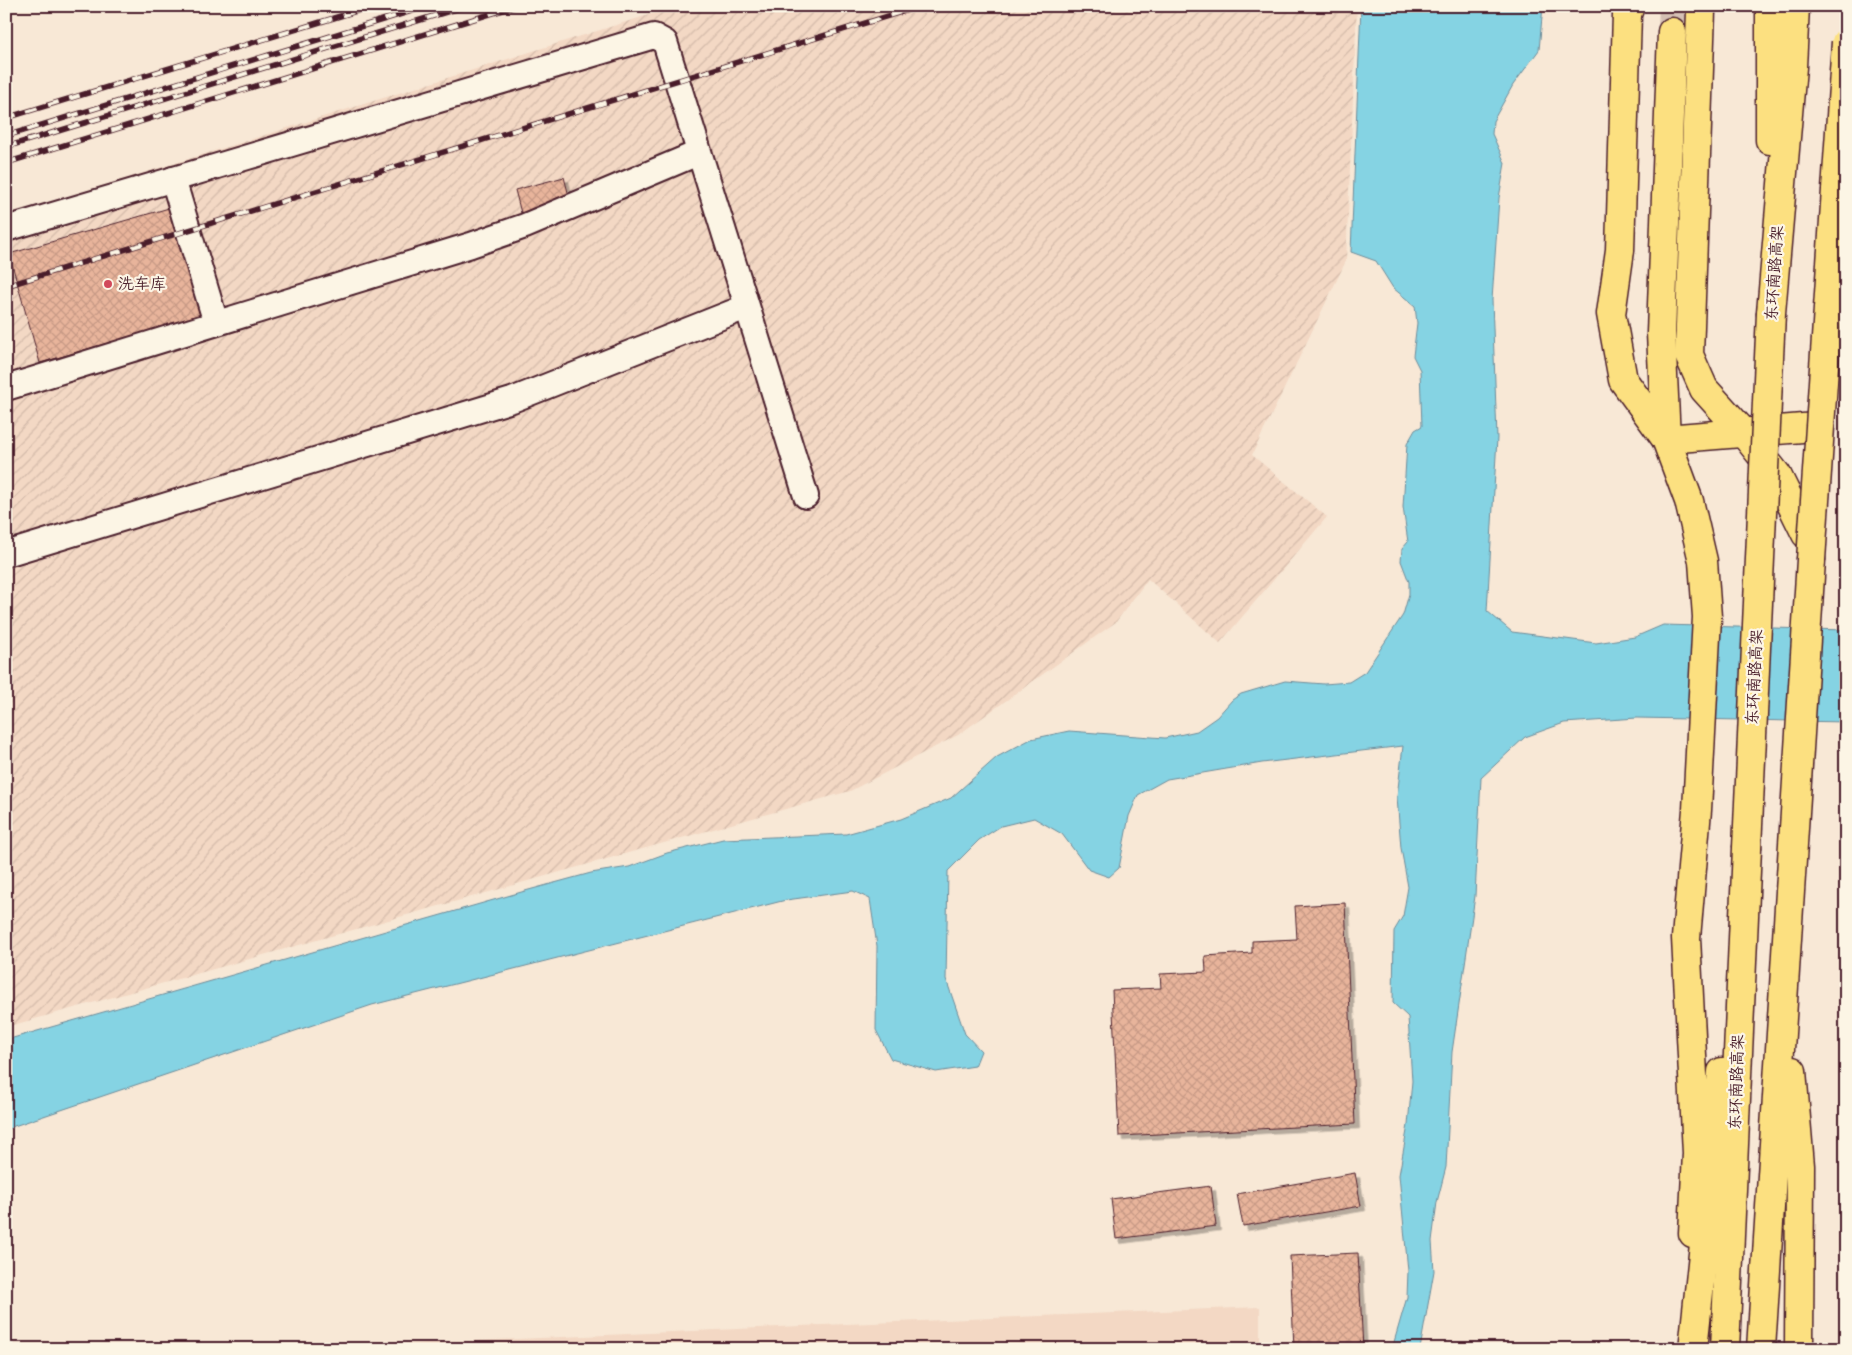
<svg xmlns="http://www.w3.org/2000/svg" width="1852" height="1355" font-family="'Balsamiq Sans','LXGW WenKai TC',sans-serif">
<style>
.built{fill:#f3d8c4}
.industrial{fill:url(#industrial-furrows)}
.water{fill:#85d3e3;stroke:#6d8b99}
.building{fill:url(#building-cross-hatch);stroke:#4a1f2b;filter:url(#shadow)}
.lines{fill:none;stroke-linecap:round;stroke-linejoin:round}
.major-tunnel{stroke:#d5c0b4;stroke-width:28;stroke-dasharray:28 14;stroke-linecap:butt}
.minor-casing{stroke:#4a1f2b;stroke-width:28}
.major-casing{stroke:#4a1f2b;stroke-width:31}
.highway-casing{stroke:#4a1f2b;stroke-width:31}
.minor{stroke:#fcf5e5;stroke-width:24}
.major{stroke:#fce080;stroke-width:28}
.highway{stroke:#fce080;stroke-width:28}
.rail-casing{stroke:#4a1f2b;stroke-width:5.5}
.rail{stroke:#fcf5e5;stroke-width:4;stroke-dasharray:11;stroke-linecap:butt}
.highway-bridge-casing{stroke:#4a1f2b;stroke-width:31;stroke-linecap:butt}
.highway-bridge{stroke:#fce080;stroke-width:28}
.poi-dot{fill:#d1495b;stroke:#fcf5e5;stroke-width:2}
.labels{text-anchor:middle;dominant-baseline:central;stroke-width:4.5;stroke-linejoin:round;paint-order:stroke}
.street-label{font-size:16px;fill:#4a1f2b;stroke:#fcf5e5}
.poi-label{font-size:16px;fill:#4a1f2b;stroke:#fcf5e5;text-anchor:start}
</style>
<defs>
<pattern id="industrial-furrows" width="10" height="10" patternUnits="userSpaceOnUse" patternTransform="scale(1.25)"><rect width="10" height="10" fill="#f3d8c4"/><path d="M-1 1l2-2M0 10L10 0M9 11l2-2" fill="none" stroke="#d2b9a9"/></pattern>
<pattern id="building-cross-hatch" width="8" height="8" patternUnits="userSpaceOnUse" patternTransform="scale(1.25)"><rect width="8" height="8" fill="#e8b49b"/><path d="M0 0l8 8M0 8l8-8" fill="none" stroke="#c89a86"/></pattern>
<filter id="shadow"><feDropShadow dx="4.5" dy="4.5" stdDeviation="0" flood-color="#0004"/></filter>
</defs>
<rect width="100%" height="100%" fill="#f8e8d6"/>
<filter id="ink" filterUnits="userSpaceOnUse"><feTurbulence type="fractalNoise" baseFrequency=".02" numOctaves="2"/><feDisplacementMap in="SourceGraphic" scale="10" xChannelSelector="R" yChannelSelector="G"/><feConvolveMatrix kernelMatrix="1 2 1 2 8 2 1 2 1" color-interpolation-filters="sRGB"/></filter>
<g filter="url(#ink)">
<polygon class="built" points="1260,1307 1260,1349 300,1349 823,1325"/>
<polygon class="industrial" points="677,6 1357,6 1346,261 1252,455 1327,517 1220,643 1148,579 1116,622 958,735 850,791 6,1027 6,216"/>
<polygon class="water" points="1361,6 1543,6 1539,50 1513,85 1493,121 1492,134 1505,163 1499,198 1492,300 1497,438 1487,611 1512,632 1596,643 1635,637 1663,625 1846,630 1846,722 1637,718 1564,723 1525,737 1481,778 1475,896 1452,1052 1446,1167 1437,1202 1432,1241 1434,1271 1420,1349 1392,1349 1407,1297 1408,1271 1399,1175 1408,1125 1412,1081 1408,1017 1393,1003 1394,931 1403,916 1408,887 1401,848 1397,797 1403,746 1262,763 1167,779 1138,795 1129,816 1119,868 1109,877 1089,870 1062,834 1034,818 1001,826 979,840 948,871 946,979 965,1034 981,1051 975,1066 936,1072 891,1059 876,1030 877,946 870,899 853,891 786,900 372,1005 14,1126 6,1131 6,1040 525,891 591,873 629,867 667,853 723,839 846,834 901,819 951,798 997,757 1031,739 1069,731 1165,738 1197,731 1217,717 1232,700 1241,694 1285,681 1324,684 1349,682 1365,672 1403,615 1409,594 1409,582 1401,561 1402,549 1408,542 1403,507 1407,444 1415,430 1422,426 1420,370 1413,356 1417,323 1415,306 1393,288 1376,261 1351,252"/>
<g class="building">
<polygon points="564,177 570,200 521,213 515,190"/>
<polygon points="176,206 207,314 40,363 9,254"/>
<polygon points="1345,903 1355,1124 1119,1136 1112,990 1161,988 1160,974 1206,972 1205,956 1252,953 1252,941 1297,939 1295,906"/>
<polygon points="1355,1173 1361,1206 1243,1226 1237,1194"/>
<polygon points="1211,1186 1216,1226 1116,1239 1111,1199"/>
<polygon points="1358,1253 1363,1349 1294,1349 1290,1256"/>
</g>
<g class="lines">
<polyline class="major-tunnel" points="1672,32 1673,6"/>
<g class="minor-casing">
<g id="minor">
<polyline points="173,179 216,323"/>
<polyline points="6,229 654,36 665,42 806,496"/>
<polyline points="6,388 471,245 525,226 698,153"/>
<polyline points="6,554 512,400 746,307"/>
</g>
</g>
<g class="major-casing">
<g id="major">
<polyline points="1630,6 1627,14 1620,250 1611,314 1623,380 1666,439 1689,501 1703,561 1707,617 1697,810 1686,938 1697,1153 1693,1233"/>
<polyline points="1701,11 1689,355 1704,389 1743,432 1777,475 1806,534"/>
<polyline points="1672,32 1661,333 1666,439 1815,427"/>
</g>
</g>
<g class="highway-casing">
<g id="highway">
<polyline points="1770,140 1770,6"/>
<polyline points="1771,313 1792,67 1795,6"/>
<polyline points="1792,1071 1800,1166 1799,1349"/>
<polyline points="1693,1349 1722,1072"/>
<polyline points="1725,1349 1747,848"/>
<polyline points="1761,1349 1811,560"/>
</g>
</g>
<use href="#minor" class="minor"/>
<use href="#major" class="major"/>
<use href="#highway" class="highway"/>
<g class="rail-casing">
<g id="rail">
<polyline points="6,118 373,6"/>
<polyline points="6,136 428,6"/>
<polyline points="6,147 466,6"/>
<polyline points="6,163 516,6"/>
<polyline points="6,286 921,6"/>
</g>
</g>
<use href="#rail" class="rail"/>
<g class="highway-bridge-casing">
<g id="highway-bridge">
<polyline points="1811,560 1846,42"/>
<polyline points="1747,848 1771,313"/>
</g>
</g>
<use href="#highway-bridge" class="highway-bridge"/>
</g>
</g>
<circle class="poi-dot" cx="108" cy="284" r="5"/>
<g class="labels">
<g class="street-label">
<text transform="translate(1775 273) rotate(-86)">东环南路高架</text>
<text transform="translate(1755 677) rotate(-87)">东环南路高架</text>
<text transform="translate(1737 1082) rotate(-88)">东环南路高架</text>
</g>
<g class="poi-label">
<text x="118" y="284">洗车库</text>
</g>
</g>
<rect width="1852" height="1355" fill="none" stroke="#fcf5e5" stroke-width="25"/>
<rect x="12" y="12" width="1827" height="1330" fill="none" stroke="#4a1f2b" stroke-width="2" filter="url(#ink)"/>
</svg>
